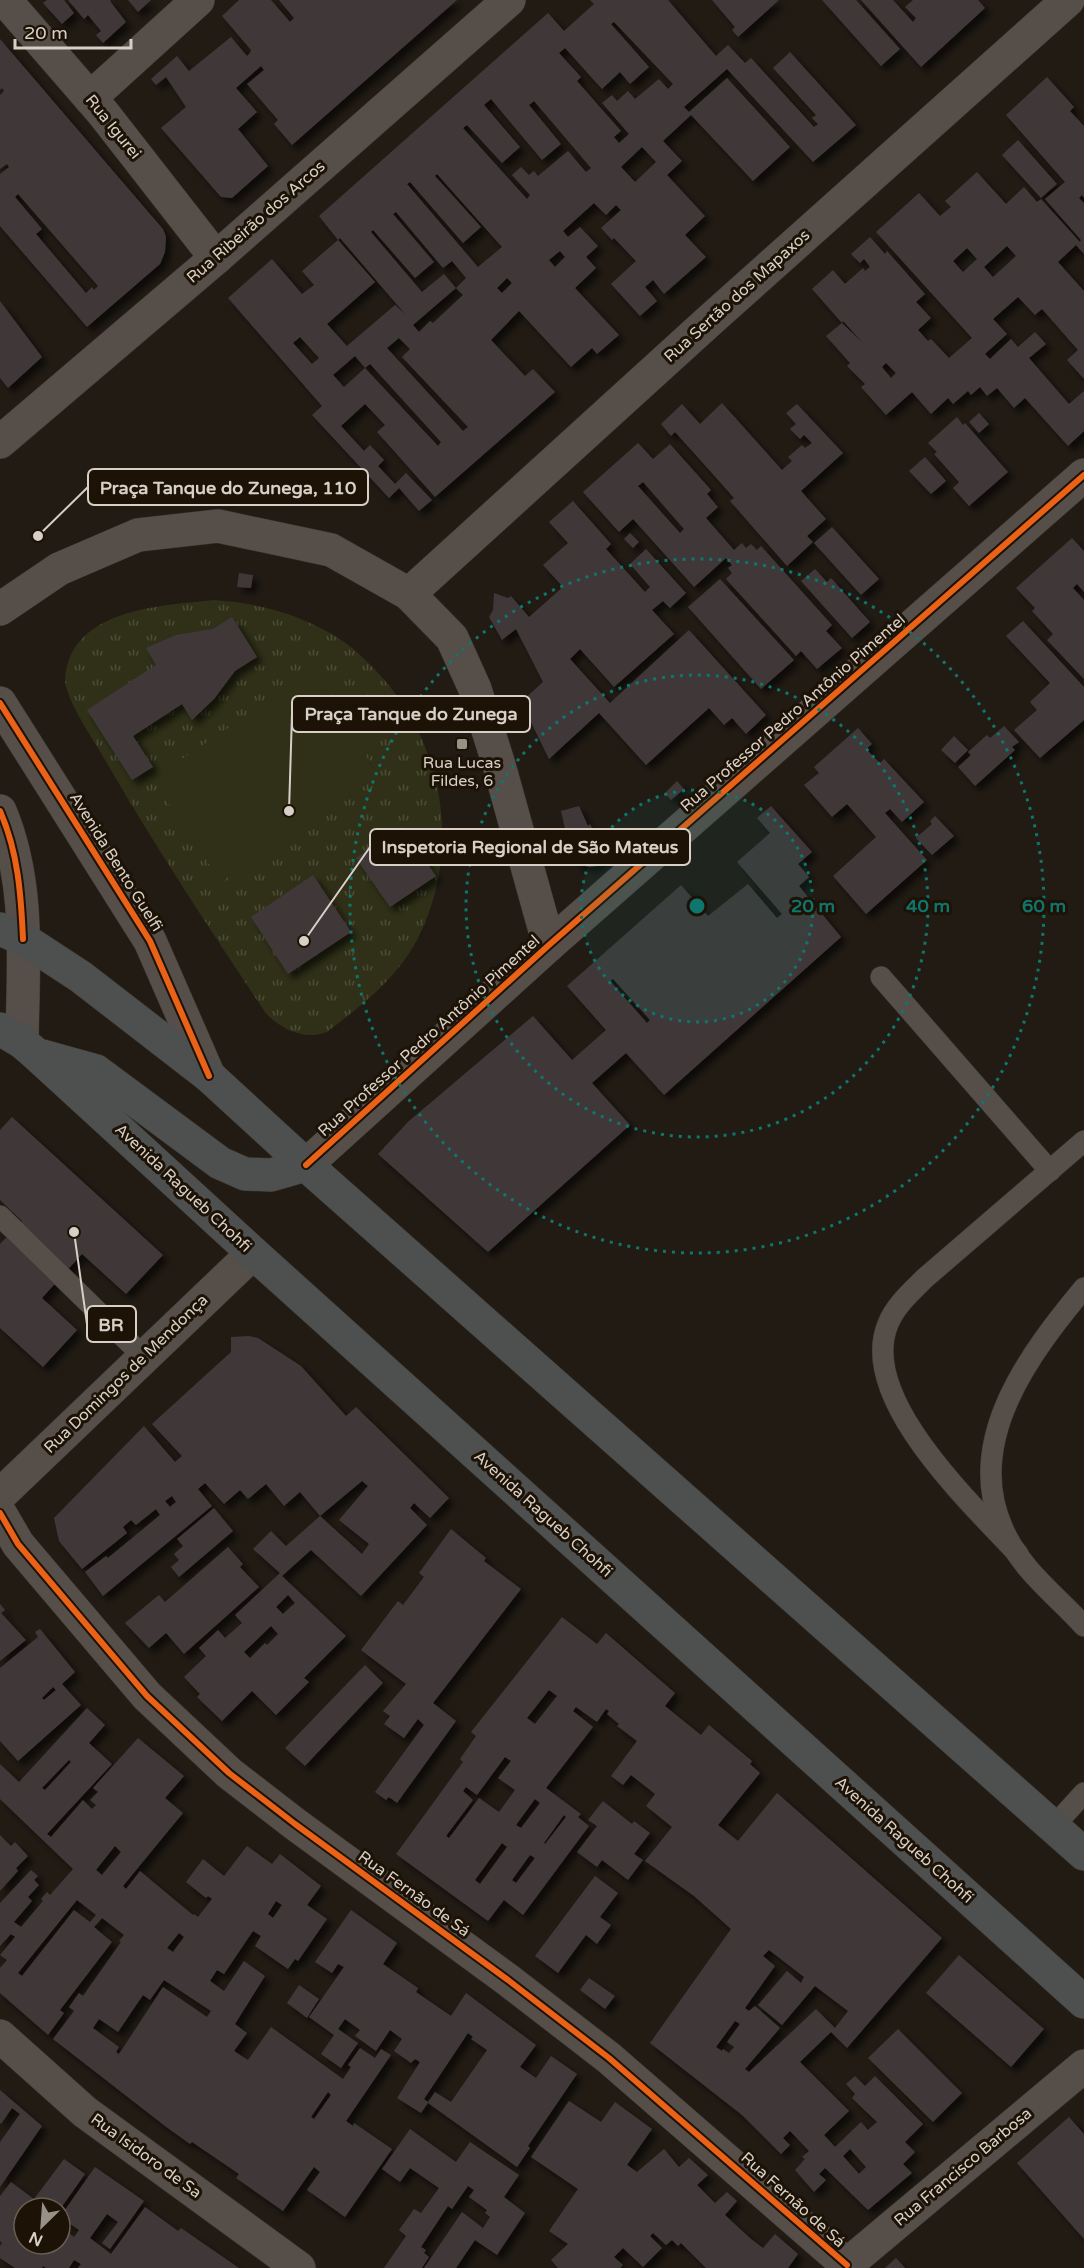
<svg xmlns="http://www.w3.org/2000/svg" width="1084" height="2268" font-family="'Varela Round',sans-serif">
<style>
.park{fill:url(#park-tufts)}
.pitch{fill:#2f3017}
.building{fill:#403939;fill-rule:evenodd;filter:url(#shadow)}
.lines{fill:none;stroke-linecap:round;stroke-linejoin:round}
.lane-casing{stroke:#3b3631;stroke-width:22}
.street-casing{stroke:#3b3631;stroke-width:34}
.secondary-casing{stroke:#3b3631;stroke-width:34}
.primary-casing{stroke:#3b3631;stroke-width:34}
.lane{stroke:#554e49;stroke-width:21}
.street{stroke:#554e49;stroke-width:33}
.secondary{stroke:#554e49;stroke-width:33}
.primary{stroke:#4e504f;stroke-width:33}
.cycleway-casing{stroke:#1d1206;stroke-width:10}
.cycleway{stroke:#ea6118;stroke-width:6}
.ring{fill:none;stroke:#0f766e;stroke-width:3;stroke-dasharray:3 6}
.poi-dot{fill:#989188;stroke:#1d1206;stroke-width:2}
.labels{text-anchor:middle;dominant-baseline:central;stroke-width:6;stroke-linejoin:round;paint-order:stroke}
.street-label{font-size:16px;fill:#d8d0c7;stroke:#1d1206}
.poi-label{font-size:16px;fill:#d8d0c7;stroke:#1d1206}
.centre{fill:#0f766e;stroke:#1d1206;stroke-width:3}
.ring-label{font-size:18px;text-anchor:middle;font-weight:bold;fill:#0f766e;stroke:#1d1206;stroke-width:6;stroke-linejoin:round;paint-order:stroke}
.leader{fill:none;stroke:#d8d0c7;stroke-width:2}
.callout-dot{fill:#d8d0c7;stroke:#1d1206;stroke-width:2}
.callout{fill:#1d1206;stroke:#d8d0c7;stroke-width:2}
.callout-label{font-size:18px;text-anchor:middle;font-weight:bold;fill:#d8d0c7}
</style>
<defs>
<pattern id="park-tufts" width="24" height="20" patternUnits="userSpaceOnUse" patternTransform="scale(1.5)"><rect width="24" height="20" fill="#2f3017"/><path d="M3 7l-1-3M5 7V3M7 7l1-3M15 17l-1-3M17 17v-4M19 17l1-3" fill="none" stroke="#4c4d37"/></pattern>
<filter id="shadow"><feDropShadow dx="5.5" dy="5.5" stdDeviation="3" flood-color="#0009"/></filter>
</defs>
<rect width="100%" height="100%" fill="#211b14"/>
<path class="park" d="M214 600C257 603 297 613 335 636 352 646 367 661 380 675 446 747 462 855 416 942 395 980 361 1006 327 1032 306 1041 279 1029 265 1012 212 932 159 853 111 770 98 746 75 715 67 690 64 682 65 671 68 663 85 608 166 605 214 600Z"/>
<polygon class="pitch" points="312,672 379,776 221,882 152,779"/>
<g class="building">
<polygon points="47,0 64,0 74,13 62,24 43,3"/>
<polygon points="68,0 111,0 110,1 126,22 103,43 96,35 101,31 88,15 84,19"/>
<polygon points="128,0 151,0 138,12"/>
<polygon points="239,0 271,0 290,22 294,18 279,0 457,0 292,145 274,124 278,120 247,84 264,70 261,66 236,88 257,112 238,129 268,166 232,198 221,197 161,128 186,107 166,77 156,85 151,79 177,56 189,71 231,37 247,56 250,53 251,50 222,16"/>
<path d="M590 0H668L716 56 728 45 745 63 751 58 814 127 818 124 812 118 816 115 773 68 790 52 856 125 813 162 727 69 684 107 689 112 727 78 790 147 753 181 691 115 663 141 682 161 667 175 705 216 685 235 706 257 664 294 653 280 645 287 657 301 640 316 611 284 636 261 614 238 612 240 601 228 621 210 616 205 606 215 594 203 563 231 568 237 580 227 598 246 586 257 596 268 575 288 619 335 597 354 592 348 571 367 519 311 491 340 525 376 533 369 555 392 435 497 377 432 385 425 365 404 341 426 364 451 370 445 384 460 378 466 395 484 406 473 432 500 419 511 399 488 389 498 312 415 322 406 228 298 272 259 302 294 314 285 302 271 338 240 375 282 327 324 347 346 395 305 405 314 340 238 338 240 319 216 548 13 564 31 594 4ZM614 22 673 84 668 89 659 79 635 99 628 91 617 101 612 95 602 103 629 134 619 143 614 137 621 131 577 81 581 77 559 53 565 48 602 89 620 72 630 84 649 67 611 24ZM491 99 542 160 561 144 529 105 534 101 591 168 586 172 568 151 538 176 534 171 529 175 521 167 512 175 530 195 527 199 463 128 467 125 502 163 520 147 484 105ZM642 147 656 162 635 182 621 167ZM437 174 502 247 478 267 407 184 410 182 463 243 481 227 435 176ZM396 212 443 268 452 261 466 278 456 288 463 295 433 323 430 321 419 332 413 325 456 288 444 274 422 292 371 232 373 230 415 278 434 262 393 214ZM560 251 565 257 555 267 549 260ZM507 278 512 283 502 293 497 288ZM300 337 319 358 312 364 293 343ZM399 338 410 349 402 357 468 427 463 431 387 348ZM355 356 365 368 370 364 441 442 438 446 365 368 344 387 333 375Z"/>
<polygon points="712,0 779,0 738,37 732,30 735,27"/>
<polygon points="822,0 856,0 900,49 881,66"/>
<polygon points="861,0 893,0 913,22 916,18 905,7 913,0 978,0 985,8 921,67"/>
<path d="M0 39 150 214 163 229 166 237 165 252 160 264 87 327 0 226V174L9 167 7 164 0 169V95L4 91 2 88 0 90ZM18 194 98 286 94 290 92 287 86 293 36 234 42 229 15 197Z"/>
<path d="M1047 77 1074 107 1070 111 1084 126V198L1082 195 1079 198 1084 203V254L1076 245 1058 262 1084 291V379L1067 360 1078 350 1042 309 1035 315 1018 297 993 319 1007 334 985 354 990 359 1011 339 1018 347 1035 332 1046 344 1029 358 1069 404 1084 391V431L1068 446 1025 398 1014 408 997 388 987 396 980 387 971 395 968 391 953 404 948 398 931 414 912 392 886 415 861 387 865 384 847 366 850 363 826 336 842 323 812 289 833 270 845 284 863 268 865 271 870 267 864 259 860 263 851 254 870 237 885 254 887 251 925 294 916 302 931 318 918 330 928 341 931 339 949 358 972 338 876 232 898 212 919 193 940 216 951 207 945 201 977 172 1006 204 1024 187 1037 202 1041 199 1080 242 1081 240 1045 199 1065 182 1006 115ZM1007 246 1016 256 993 277 984 267ZM967 248 977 259 963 272 953 261ZM843 321 864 344 842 323ZM886 363 896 373 891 378 882 367Z"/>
<polygon points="1018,140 1057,184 1041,198 1002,155"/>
<polygon points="0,301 42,357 8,388 0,378"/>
<polygon points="722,403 782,470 792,461 788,457 802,445 805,448 812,443 804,435 800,439 790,429 796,424 786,413 797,404 843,453 801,491 826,519 807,536 813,542 787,566 730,501 734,498 711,472 675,432 671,436 661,424 682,404 700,424"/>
<polygon points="979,413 989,424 979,433 969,422"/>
<polygon points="957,417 963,425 965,423 1008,472 969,506 953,488 959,482 934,454 937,452 928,443"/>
<path d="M638 443 653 459 670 444 711 490 707 494 718 507 706 518 734 550 742 543 746 548 751 544 757 550 761 546 832 625 826 631 842 648 817 669 801 651 796 656 726 579 732 573 728 568 732 565 726 558 694 587 633 519 619 532 583 492ZM643 482 684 529 680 533 638 486Z"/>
<polygon points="925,457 946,481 931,494 909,471"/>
<polygon points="573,501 611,544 606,549 645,592 650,587 630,564 646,549 686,593 670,608 663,601 652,610 674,634 614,687 580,649 570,659 610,703 689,630 766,715 746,734 732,718 724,725 709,708 646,765 599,713 549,759 521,702 543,682 516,629 502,640 489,617 493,610 494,593 508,598 511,596 529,617 563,587 543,565 568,543 549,522"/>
<polygon points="832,527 879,579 861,595 814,543"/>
<polygon points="630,533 639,542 633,548 624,539"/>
<polygon points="1072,538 1084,551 1084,592 1077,584 1073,588 1084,600 1084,679 1047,640 1053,634 1032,611 1035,608 1016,588"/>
<polygon points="815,569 827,582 831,578 870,622 852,638 801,581"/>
<polygon points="239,573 253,575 251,588 237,587"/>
<polygon points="720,579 794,660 761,689 688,607"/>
<polygon points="232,617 257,657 235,671 214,699 192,720 182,704 133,736 153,767 132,780 87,710 156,665 146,648 176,635 213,629"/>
<polygon points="1023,621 1084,687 1084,720 1040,758 1014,730 1037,710 1030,702 1050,683 1006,636"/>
<polygon points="1004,726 1019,742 1012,747 1015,750 975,786 958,767 971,755 968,752 987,735 990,738"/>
<polygon points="858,728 872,744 866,749 880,763 884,759 924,802 902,822 890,809 885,813 927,860 866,914 833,876 876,837 847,804 832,817 804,785 819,773 814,767"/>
<polygon points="954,736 968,750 955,763 941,750"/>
<polygon points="677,781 684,789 671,800 665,793"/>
<polygon points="579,806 588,826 590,824 606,858 597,866 590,867 579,865 571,855 561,811"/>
<path d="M771 806 812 852 798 864 809 877 799 886 841 937 664 1095 626 1053 592 1083 630 1125 488 1252 378 1154 409 1121 533 1016 572 1060 606 1030 567 986 681 885 708 916 748 884 777 918 782 914 737 862 770 833 757 818ZM613 979 650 1020 647 1023 610 981Z"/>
<polygon points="935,816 954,836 932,855 916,838 932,824 930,821"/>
<polygon points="402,827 436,876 390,907 356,858"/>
<polygon points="313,875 351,932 288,974 251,917"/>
<polygon points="12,1117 163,1255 126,1294 82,1254 42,1298 77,1330 43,1367 0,1328 0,1244 22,1221 0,1200 0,1130"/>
<path d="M249 1336 258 1338 301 1366 346 1416 356 1407 449 1498 430 1518 414 1503 410 1508 427 1525 361 1596 311 1550 282 1576 346 1636 304 1678 309 1682 276 1715 252 1691 222 1721 197 1697 200 1694 184 1677 206 1656 199 1648 218 1630 225 1638 242 1623 235 1615 280 1573 253 1549 271 1531 286 1546 320 1516 300 1492 284 1506 266 1484 248 1499 240 1490 224 1504 205 1483 198 1489 212 1506 103 1596 85 1572 106 1556 108 1558 160 1515 156 1509 136 1525 131 1520 123 1527 127 1533 82 1569 59 1541 54 1518 144 1426 175 1462 182 1456 152 1424 231 1352V1337ZM362 1481 368 1486 339 1520 369 1544 362 1554 320 1516ZM172 1496 176 1502 170 1507 165 1501ZM288 1595 295 1603 283 1614 276 1607ZM271 1626 278 1634 267 1645 265 1643 250 1658 244 1652Z"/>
<polygon points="214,1508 233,1531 179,1577 171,1567 179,1560 174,1554 183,1546 177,1539"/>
<polygon points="451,1529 486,1558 484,1561 521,1589 433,1703 456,1721 397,1803 389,1797 386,1800 375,1792 424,1725 418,1719 404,1738 384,1724 390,1716 383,1711 406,1684 361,1650 398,1601 403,1605 424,1577 419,1573"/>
<polygon points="228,1547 243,1564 240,1567 259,1587 184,1654 166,1633 149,1648 125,1623 159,1595 165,1602"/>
<polygon points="0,1604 5,1610 1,1613 26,1640 0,1661"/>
<path d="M562 1617 597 1644 606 1633 675 1693 665 1706 701 1735 709 1725 752 1761 750 1764 760 1773 718 1825 738 1841 777 1793 942 1938 847 2048 831 2032 800 2062 849 2111 824 2135 835 2147 861 2122 868 2130 877 2122 852 2098 855 2094 846 2084 855 2076 865 2086 875 2076 923 2124 905 2142 915 2152 903 2164 912 2173 868 2210 825 2168 819 2174 826 2180 814 2192 795 2170 805 2159 802 2157 809 2151 790 2131 783 2138 790 2145 781 2154 742 2115 650 2043 731 1929 694 1896 645 1861 672 1827 646 1806 655 1794 631 1775 623 1785 611 1776 637 1741 617 1726 619 1724 607 1714 609 1711 606 1709 597 1722 576 1707 573 1711 593 1727 546 1788 581 1814 578 1817 589 1826 523 1915 504 1900 488 1921 396 1854 463 1762 460 1759 476 1736 471 1732ZM549 1690 557 1696 535 1724 527 1718ZM505 1757 511 1761 498 1778 515 1790 499 1812 479 1798 449 1838 446 1836 473 1800 463 1791 466 1787 477 1795ZM535 1799 540 1803 521 1828 516 1825ZM564 1815 566 1817 545 1844 544 1843ZM502 1843 507 1847 480 1884 475 1880ZM530 1855 535 1858 516 1883 512 1880ZM769 1950 804 1977 801 1983 787 1971 758 2005 782 2025 815 1986 848 2011 835 2028 816 2009 749 2072 745 2069 780 2028 755 2006 749 2011 745 2008 775 1966 763 1956ZM735 2021 740 2024 727 2042 734 2047 729 2053 723 2049 722 2051 716 2047ZM850 2149 866 2167 859 2174 843 2156Z"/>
<path d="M40 1629 75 1672 62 1684 81 1705 18 1761 0 1741V1668L38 1637 35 1632ZM53 1687 56 1690 44 1700 42 1698Z"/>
<polygon points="365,1665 383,1683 305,1766 285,1748"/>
<path d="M87 1708 105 1725 89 1743 112 1764 47 1834 51 1837 83 1800 92 1809 96 1805 90 1800 98 1792 93 1788 138 1738 184 1776 165 1798 183 1813 123 1886 126 1889 140 1871 193 1915 194 1914 198 1917 212 1899 208 1896 206 1898 186 1882 203 1859 224 1876 247 1846 272 1864 280 1854 321 1886 307 1905 327 1919 298 1961 295 1959 288 1969 255 1946 261 1936 253 1931 224 1974 217 1970 210 1981 224 1991 244 1961 265 1976 235 2024 247 2033 234 2051 248 2060 271 2027 343 2079 351 2067 348 2065 360 2048 375 2058 381 2049 391 2055 346 2121 353 2126 354 2123 392 2149 345 2217 307 2190 320 2172 314 2167 283 2211 236 2178 239 2174 192 2142 190 2144 165 2126 53 2039 74 2011 69 2007 79 1993 83 1996 121 1942 119 1941 124 1935 102 1918 94 1927 112 1942 60 2010 64 2013 48 2035 0 1993V1968L7 1960 0 1955 15 1937 11 1934 0 1946V1903L31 1870 38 1876 34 1880 39 1885 28 1897 32 1901 14 1922 21 1927 43 1901 41 1899 47 1892 50 1895 73 1869 0 1799V1764L19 1782ZM69 1760 71 1762 45 1790 42 1788ZM115 1846 121 1852 102 1875 96 1870ZM77 1900 96 1915 90 1922 74 1910 22 1976 18 1973ZM276 1901 282 1905 273 1918 268 1914ZM179 1933 184 1937 173 1952 167 1948ZM164 1980 211 2011 207 2017 163 1987 119 2054 116 2052 119 2047 93 2028 99 2019 118 2032 143 1995 150 2000ZM328 2092 331 2095 314 2119 311 2117Z"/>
<polygon points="603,1801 632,1824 634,1821 650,1833 634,1854 643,1860 628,1880 602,1860 597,1867 577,1852 597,1826 588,1820"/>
<polygon points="0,1835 11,1846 15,1842 28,1856 16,1868 18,1871 0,1891"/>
<polygon points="595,1876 618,1893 600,1917 611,1925 597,1944 586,1935 558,1973 535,1956"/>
<path d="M351 1910 397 1943 383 1964 418 1988 416 1992 451 2016 466 1993 536 2045 520 2067 536 2078 551 2056 577 2074 528 2146 530 2148 517 2167 428 2103 421 2113 397 2098 420 2062 415 2059 411 2063 394 2051 402 2039 390 2030 376 2051 355 2036 360 2030 345 2019 338 2029 358 2043 341 2068 321 2054 334 2035 309 2017 344 1967 338 1964 332 1973 315 1962ZM468 2033 473 2037 471 2039 487 2050 451 2102 435 2092 428 2102 424 2099Z"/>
<polygon points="959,1955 1044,2029 1011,2067 926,1993"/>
<polygon points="589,1978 615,1996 605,2009 580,1990"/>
<polygon points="299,1985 319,1999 307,2018 287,2003"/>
<polygon points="898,2029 962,2093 933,2122 868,2058"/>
<polygon points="0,2090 42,2126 0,2187 0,2142 20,2114 12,2108 1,2124 0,2123"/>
<polygon points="569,2101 601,2122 615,2102 652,2129 627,2165 637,2172 664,2149 679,2167 689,2158 708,2175 697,2185 715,2203 727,2192 737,2201 725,2215 751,2239 763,2248 775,2234 798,2254 788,2268 706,2268 681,2243 678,2246 672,2240 666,2245 653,2233 650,2236 662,2248 643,2267 623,2248 614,2257 623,2265 620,2268 558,2268 551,2260 568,2244 549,2231 578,2189 531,2157"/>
<polygon points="1069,2117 1084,2134 1084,2239 1017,2163"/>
<polygon points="410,2129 456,2162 470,2142 519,2175 504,2197 525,2213 497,2255 475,2240 456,2268 424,2268 462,2212 483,2228 490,2217 485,2213 487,2210 469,2197 474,2190 468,2186 452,2209 448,2206 421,2247 426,2250 424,2253 429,2257 422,2268 384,2268 406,2236 399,2230 414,2209 421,2213 439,2188 410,2168 400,2182 382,2169"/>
<polygon points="64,2159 85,2174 61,2208 24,2208 24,2244 60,2244 60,2240 66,2231 74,2237 79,2230 60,2217 95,2167 144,2201 110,2249 102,2243 118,2222 107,2214 90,2238 111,2254 145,2207 178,2231 181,2228 239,2268 78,2268 81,2264 74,2260 69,2268 46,2268 43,2266 42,2268 15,2268 0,2258 0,2246 2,2243 0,2241 0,2196 11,2182 34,2199"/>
<polygon points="896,2258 905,2268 885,2268"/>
</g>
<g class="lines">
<g class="lane-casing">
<g id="lane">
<polyline points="881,977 1050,1171"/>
<polyline points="0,1216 144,1357"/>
<path d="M1084 1288C1030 1353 963 1441 1003 1529 1021 1570 1055 1594 1084 1626"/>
<path d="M1018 1554C972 1504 857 1398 888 1324 895 1306 911 1292 925 1278L1084 1141"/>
<polyline points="1053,1827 1084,1793"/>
</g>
</g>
<g class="street-casing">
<g id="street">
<polyline points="5,0 103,113 216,258"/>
<polyline points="90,98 198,0"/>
<polyline points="0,442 216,258 509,0"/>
<polyline points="0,1495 253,1253"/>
<polyline points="0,1513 18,1544 147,1696 229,1773 295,1824 508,1980 609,2058 847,2265"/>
<polyline points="0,2036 85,2112 299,2268"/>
<polyline points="843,2268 1084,2066"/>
</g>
</g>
<g class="secondary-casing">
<g id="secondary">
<polyline points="409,594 708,322 1068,0"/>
<polyline points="0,609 59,569 138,535 218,526 331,550 409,594 452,638 475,689 499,765 549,945"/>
<polyline points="0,703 150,941 209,1076"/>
<path d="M0 811C31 884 23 965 22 1042"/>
<polyline points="306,1165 549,945 1084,475"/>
</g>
</g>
<g class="primary-casing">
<g id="primary">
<polyline points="0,929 23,939 81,977 209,1076 306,1165 1084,1854"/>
<polyline points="0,1029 22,1042 37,1055 253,1253 1084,2002"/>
<polyline points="42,1056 96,1071 220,1163 245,1174 271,1175 306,1165"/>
</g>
</g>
<use href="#lane" class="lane"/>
<use href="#street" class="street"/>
<use href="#secondary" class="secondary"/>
<use href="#primary" class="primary"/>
<g class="cycleway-casing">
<g id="cycleway">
<polyline points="0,703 150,941 209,1076"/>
<path d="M0 811C18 852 21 894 23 939"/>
<polyline points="306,1165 549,945 1084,475"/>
<polyline points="0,1513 18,1544 147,1696 229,1773 295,1824 508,1980 609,2058 847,2265"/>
</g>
</g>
<use href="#cycleway" class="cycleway"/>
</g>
<circle cx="697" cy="906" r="116" fill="#0f766e" fill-opacity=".12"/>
<g class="ring">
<circle cx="697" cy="906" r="116"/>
<circle cx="697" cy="906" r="231"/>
<circle cx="697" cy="906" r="347"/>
</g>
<rect class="poi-dot" x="456" y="738" width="12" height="12" rx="3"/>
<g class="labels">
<g class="street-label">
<text transform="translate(113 127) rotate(51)">Rua Igurei</text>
<text transform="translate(256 222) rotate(-41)">Rua Ribeirão dos Arcos</text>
<text transform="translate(737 296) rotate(-42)">Rua Sertão dos Mapaxos</text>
<text transform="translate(793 713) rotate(-41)">Rua Professor Pedro Antônio Pimentel</text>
<text transform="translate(116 862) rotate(58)">Avenida Bento Guelfi</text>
<text transform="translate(429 1036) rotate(-42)">Rua Professor Pedro Antônio Pimentel</text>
<text transform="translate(183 1188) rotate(43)">Avenida Ragueb Chohfi</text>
<text transform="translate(126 1374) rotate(-44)">Rua Domingos de Mendonça</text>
<text transform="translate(543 1514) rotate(42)">Avenida Ragueb Chohfi</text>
<text transform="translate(904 1840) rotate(42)">Avenida Ragueb Chohfi</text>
<text transform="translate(414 1894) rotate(36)">Rua Fernão de Sá</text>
<text transform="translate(146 2156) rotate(36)">Rua Isidoro de Sa</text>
<text transform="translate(963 2167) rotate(-40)">Rua Francisco Barbosa</text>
<text transform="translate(793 2200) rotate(42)">Rua Fernão de Sá</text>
</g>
<g class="poi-label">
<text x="462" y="763">Rua Lucas<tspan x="462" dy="18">Fildes, 6</tspan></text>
</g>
</g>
<circle cx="697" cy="906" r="9" class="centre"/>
<g class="ring-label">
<text x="813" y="912">20 m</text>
<text x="928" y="912">40 m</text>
<text x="1044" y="912">60 m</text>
</g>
<path class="leader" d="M38 536L88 487M289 811L292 714M304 941L370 847M74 1232L87 1324"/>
<g class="callout-dot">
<circle cx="38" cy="536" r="6"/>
<circle cx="289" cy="811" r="6"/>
<circle cx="304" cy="941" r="6"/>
<circle cx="74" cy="1232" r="6"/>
</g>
<g class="callout">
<rect x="88" y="469" width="280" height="36" rx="6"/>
<rect x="292" y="696" width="238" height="36" rx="6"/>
<rect x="370" y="829" width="320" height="36" rx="6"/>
<rect x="87" y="1306" width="49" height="36" rx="6"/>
</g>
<g class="callout-label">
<text x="228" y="494">Praça Tanque do Zunega, 110</text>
<text x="411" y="720">Praça Tanque do Zunega</text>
<text x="530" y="853">Inspetoria Regional de São Mateus</text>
<text x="111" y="1331">BR</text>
</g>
<g transform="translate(42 2226) rotate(205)"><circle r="28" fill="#1d1206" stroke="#685e53" stroke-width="1.5"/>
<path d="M0-4.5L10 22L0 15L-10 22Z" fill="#989188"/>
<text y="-9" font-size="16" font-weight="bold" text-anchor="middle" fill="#d8d0c7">N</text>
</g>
<path d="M15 39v9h116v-9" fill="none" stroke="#d8d0c7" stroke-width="3"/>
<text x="24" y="39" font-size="18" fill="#d8d0c7" stroke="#1d1206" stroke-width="4.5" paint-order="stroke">20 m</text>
</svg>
